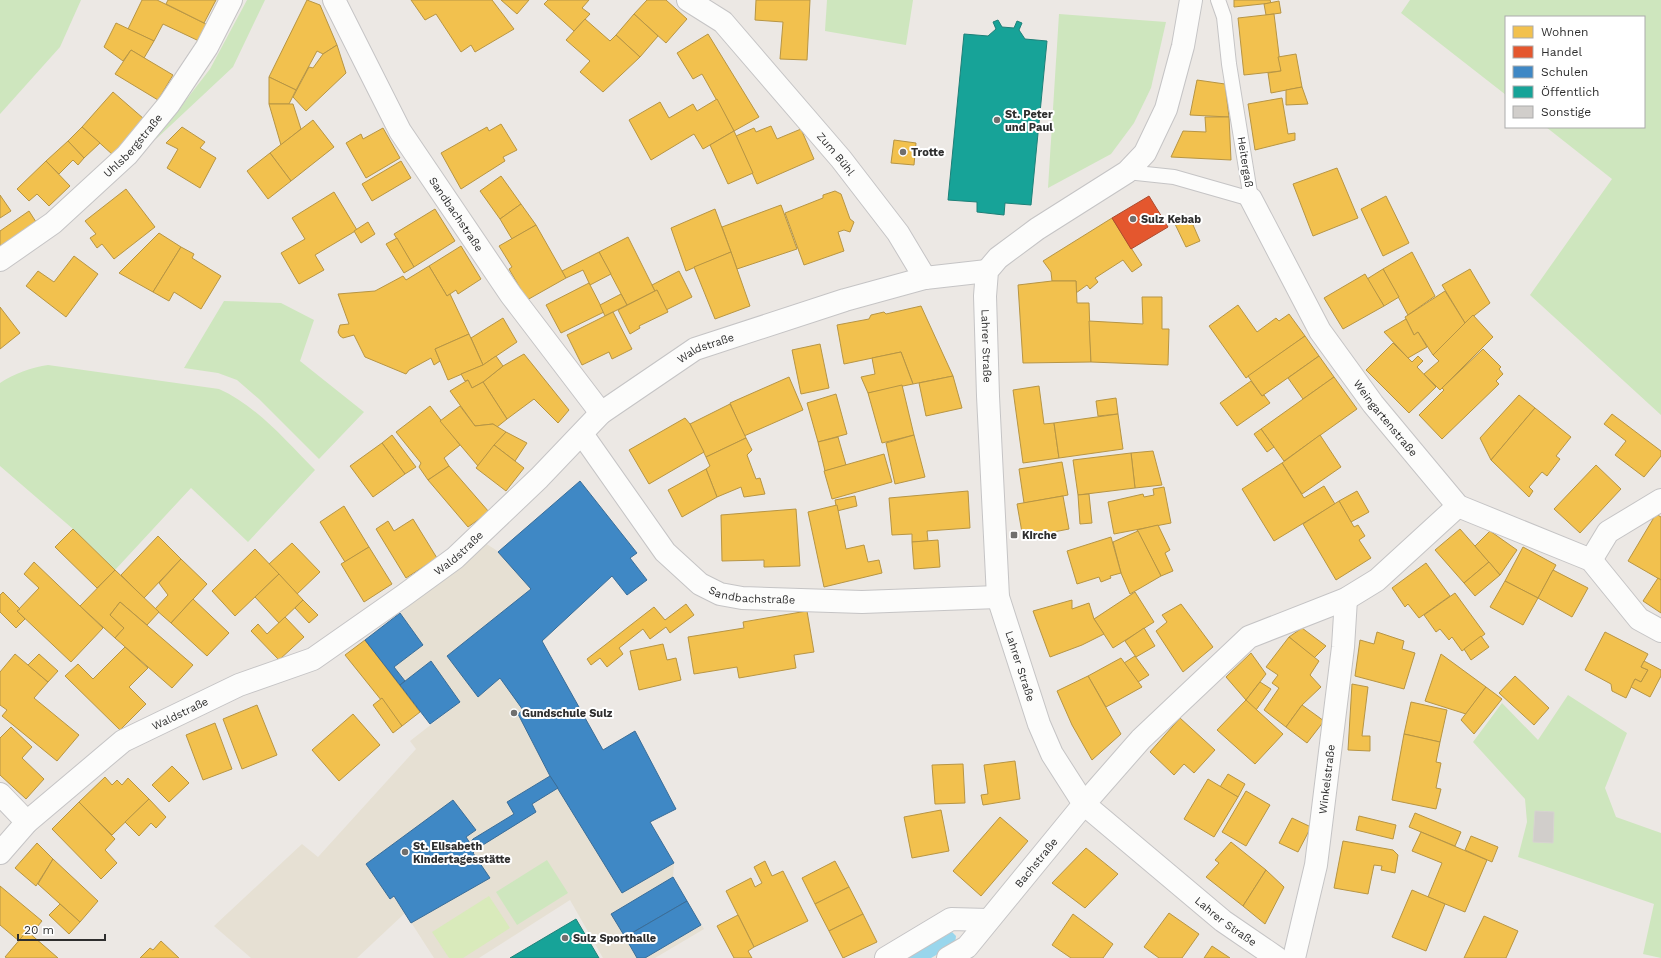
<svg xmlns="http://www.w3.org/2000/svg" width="1661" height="958" font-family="'Work Sans',sans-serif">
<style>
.education{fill:#e6e0d3}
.green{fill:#cee6be}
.pitch{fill:#d9eabb}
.water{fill:#99d6ec}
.homes{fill:#f2c14e;stroke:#b79544}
.shops{fill:#e4572e;stroke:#ad4b2e}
.schools{fill:#3f88c5;stroke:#3a6d98}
.public{fill:#17a398;stroke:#1e8078}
.building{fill:#d1cecb;stroke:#d7d4d0}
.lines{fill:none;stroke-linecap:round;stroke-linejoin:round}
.lane-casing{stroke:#c5c4c5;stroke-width:16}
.street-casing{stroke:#c5c4c5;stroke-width:24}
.secondary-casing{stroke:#c5c4c5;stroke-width:24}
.lane{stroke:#fcfcfb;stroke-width:14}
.street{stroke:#fcfcfb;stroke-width:22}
.secondary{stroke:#fcfcfb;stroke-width:22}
.poi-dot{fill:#706f6e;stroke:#fff;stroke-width:1.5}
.labels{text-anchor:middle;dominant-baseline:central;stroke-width:4;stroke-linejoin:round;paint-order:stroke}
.poi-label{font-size:11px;font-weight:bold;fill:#2e2e2e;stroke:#fff;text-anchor:start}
.street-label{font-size:11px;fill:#2e2e2e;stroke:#fff}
</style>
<rect width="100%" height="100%" fill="#ece8e4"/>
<polygon class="education" points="580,481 637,553 630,558 542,642 603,750 635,731 676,809 650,822 674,863 673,877 704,929 655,958 603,958 570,900 479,958 434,958 405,913 357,958 251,958 214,926 302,844 318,857 416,749 410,741 460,702 431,662 405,681 394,667 423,645 400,613 455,570 485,543 499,552"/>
<g class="green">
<polygon points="0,0 81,0 60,47 0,114"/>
<polygon points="247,0 265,0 233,67 155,140 210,69"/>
<polygon points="827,0 913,0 906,45 825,31"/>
<polygon points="1410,0 1661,0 1661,415 1530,295 1612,179 1546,127 1644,127 1644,17 1506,17 1506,95 1401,13"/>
<polygon points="1059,14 1166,22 1151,88 1134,123 1111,154 1048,188"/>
<polygon points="224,301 281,303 314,320 300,361 364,412 319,459 259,399 237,380 218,373 184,368"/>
<path d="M48 365 219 389C257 406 286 441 315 470L248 542 191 488 115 570 73 529 0 466V383C13 374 32 367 48 365Z"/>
<polygon points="1568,695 1627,733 1605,788 1616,817 1661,833 1661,958 1643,954 1654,904 1518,857 1527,822 1525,799 1473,742 1502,703 1538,740"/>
<polygon points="547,860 568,893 517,925 496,892"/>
</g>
<polygon class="pitch" points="489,896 510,928 463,958 449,958 432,932"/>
<polygon class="water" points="952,932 956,936 955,944 931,958 906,958"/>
<g class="homes">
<polygon points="142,0 157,0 206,24 199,41 163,24 154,41 128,29"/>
<polygon points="168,0 216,0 204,23 166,4"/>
<polygon points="307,0 320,5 337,45 323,54 317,51 296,90 269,77"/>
<polygon points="411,0 492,0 514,29 475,52 471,45 461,52 436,14 425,20"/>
<polygon points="501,0 529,0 517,14"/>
<polygon points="548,0 589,0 582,8 590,14 574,31 544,4"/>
<polygon points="647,0 666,0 687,19 666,43 634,14"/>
<polygon points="756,0 810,0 807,60 780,59 783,22 755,20"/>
<polygon points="1234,0 1270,0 1271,3 1234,7"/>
<polygon points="1279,1 1281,13 1266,15 1264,4"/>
<polygon points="634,14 658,36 640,57 616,35"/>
<polygon points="1274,14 1281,71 1244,75 1238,18"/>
<polygon points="585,19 610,41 616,35 640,57 603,92 580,72 590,61 566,40"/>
<polygon points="116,23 154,41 144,58 131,50 123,61 104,47"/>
<polygon points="708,34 759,117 734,131 702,74 693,79 677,53"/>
<polygon points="337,45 346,73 306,111 293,97 309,67 313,68 323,54"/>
<polygon points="131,50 173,75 158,100 115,74"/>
<polygon points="1296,54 1302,87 1271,93 1268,73 1281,71 1278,57"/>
<polygon points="269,77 296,90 289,104 269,104"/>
<polygon points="1197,80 1225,84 1229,117 1190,115"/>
<polygon points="1302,87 1308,104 1286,105 1286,90"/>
<polygon points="113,92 144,119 113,155 82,127"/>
<polygon points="1282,98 1288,134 1295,133 1295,140 1255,150 1248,104"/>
<polygon points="717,99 734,131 703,149 694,134 651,160 629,120 660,102 669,118 693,104 697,111"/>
<polygon points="269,104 293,104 301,129 281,145"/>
<polygon points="1205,117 1229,117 1231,160 1171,157 1183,131 1206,132"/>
<polygon points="313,120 334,147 291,181 270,153"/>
<polygon points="501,124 517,150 503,157 505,161 461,189 441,153 487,127 489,131"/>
<polygon points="771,126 777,139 801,129 814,159 757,184 736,136 754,128 756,132"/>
<polygon points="82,127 100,143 84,158 68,141"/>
<polygon points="182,127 205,142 200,148 216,158 200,188 167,168 178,149 166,143"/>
<polygon points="383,128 400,158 366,178 346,143 361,134 363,139"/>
<polygon points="734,131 753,173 728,184 710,145"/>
<polygon points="894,140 916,143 914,165 891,163"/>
<polygon points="68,141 84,158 78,165 73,160 59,174 46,161"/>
<polygon points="270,153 291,181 268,199 247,171"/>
<polygon points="46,161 70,186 49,206 37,194 29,201 17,189"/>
<polygon points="401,161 411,178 372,201 362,184"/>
<polygon points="1337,168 1358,218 1313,236 1293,184"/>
<polygon points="501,176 521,204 500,219 480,191"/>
<polygon points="126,189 155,227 114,259 102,244 97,248 90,238 96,234 85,221"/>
<polygon points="835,191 841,194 850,219 854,222 850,232 844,230 838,232 844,251 804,265 785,213 823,198 823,195"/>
<polygon points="334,192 357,230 315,255 324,270 299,284 281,253 305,239 292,218"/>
<polygon points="0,195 11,211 0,218"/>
<polygon points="1386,196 1409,243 1383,256 1361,209"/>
<polygon points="521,204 536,225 512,239 500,219"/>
<polygon points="781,205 797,249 737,269 722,227"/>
<polygon points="435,209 455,241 414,267 394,234"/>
<polygon points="715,209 731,252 686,271 671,228"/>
<polygon points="29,211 38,225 0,252 0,231"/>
<polygon points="1112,218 1142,265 1132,272 1123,260 1095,278 1098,282 1090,289 1087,285 1076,293 1076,281 1052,281 1051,272 1043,261"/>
<polygon points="1190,218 1200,241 1186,247 1175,224"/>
<polygon points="368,222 375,234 361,243 354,231"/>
<polygon points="536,225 566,278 527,300 509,269 512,267 499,246"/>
<polygon points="159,233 181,247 153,292 119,273"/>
<polygon points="628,237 655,291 627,305 599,252"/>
<polygon points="397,238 414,267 404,273 386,244"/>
<polygon points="461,246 481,279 458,294 456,290 447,296 429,266"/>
<polygon points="181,247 194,254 192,258 221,276 201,309 174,292 169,301 153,292"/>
<polygon points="599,252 611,274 590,285 583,270 566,278 562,271"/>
<polygon points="731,252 750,306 715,319 694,267"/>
<polygon points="1412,252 1435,296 1408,315 1383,269"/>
<polygon points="74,256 98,274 66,317 26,286 38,271 54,282"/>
<polygon points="429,266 447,296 450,294 469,334 435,349 440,361 434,365 431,358 409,370 406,374 365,357 354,335 343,338 340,336 338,332 340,325 349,324 338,294 375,291 403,276 406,280"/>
<polygon points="1383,269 1399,297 1384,306 1367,279"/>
<polygon points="1470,269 1490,303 1465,323 1442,285"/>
<polygon points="679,271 692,297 666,310 657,290 655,291 652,285"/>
<polygon points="1365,274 1384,306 1343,329 1324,298"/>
<polygon points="1052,281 1076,281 1077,303 1089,303 1091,362 1023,363 1018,285"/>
<polygon points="589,283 604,312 561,333 546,305"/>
<polygon points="657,290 668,312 639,326 640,328 630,334 618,310"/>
<polygon points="1445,291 1465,323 1433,355 1418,332 1414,335 1405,317"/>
<polygon points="621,294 627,305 605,316 600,305"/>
<polygon points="1142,297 1162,297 1162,329 1169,329 1168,365 1091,362 1089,321 1143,324"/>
<polygon points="1238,305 1257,332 1276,318 1279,321 1289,314 1305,336 1246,378 1209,326"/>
<polygon points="921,306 953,376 913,384 901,352 844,364 837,325 869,319 871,315 884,312 886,314"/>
<polygon points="0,307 20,333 0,349"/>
<polygon points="613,312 632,349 612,359 609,352 582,365 567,335"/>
<polygon points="1473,315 1493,337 1440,390 1424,374 1439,361 1433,355"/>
<polygon points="503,318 517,342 483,365 471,338"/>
<polygon points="1406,319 1414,335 1418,332 1427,347 1408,358 1384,332"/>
<polygon points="469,334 483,365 448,380 435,349"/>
<polygon points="1305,336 1319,356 1262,396 1248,376"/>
<polygon points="1393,343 1412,362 1418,356 1423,361 1417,367 1436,387 1409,413 1366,370"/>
<polygon points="820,344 829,388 801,394 792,350"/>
<polygon points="1483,349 1501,367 1499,369 1503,374 1496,381 1499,384 1442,439 1419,415 1444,390 1442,388"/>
<polygon points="901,352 913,384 868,393 861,377 875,374 872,358"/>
<polygon points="524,354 569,410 558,423 534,399 507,419 483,382 503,366"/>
<polygon points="496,356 503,366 483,382 472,388 468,380 465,381 461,374 483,365"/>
<polygon points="1319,356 1334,377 1303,399 1288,378"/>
<polygon points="953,376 962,408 926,416 919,383"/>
<polygon points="789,377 803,410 744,436 730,403"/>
<polygon points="1334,377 1357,409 1284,461 1261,429"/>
<polygon points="468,380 472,388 483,382 507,419 497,427 493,424 475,426 450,391"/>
<polygon points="1251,381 1262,396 1264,395 1270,403 1237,426 1220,403"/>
<polygon points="902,385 914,435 882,443 868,393"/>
<polygon points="1039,386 1044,424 1054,423 1059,458 1023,463 1013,390"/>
<polygon points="836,394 847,434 818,442 807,403"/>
<polygon points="1519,395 1535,408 1491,460 1480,438"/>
<polygon points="1116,398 1118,414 1098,416 1096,401"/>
<polygon points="730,404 746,438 706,457 690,424"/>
<polygon points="430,406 460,445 444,458 449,466 428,480 419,467 421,463 396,432"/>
<polygon points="460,406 475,426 493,424 506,432 478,466 440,421"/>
<polygon points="1535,408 1571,437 1556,456 1560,459 1547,476 1542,472 1529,487 1533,491 1529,497 1491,460"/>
<polygon points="1118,414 1123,449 1059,458 1054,423"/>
<polygon points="1612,414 1661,451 1661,456 1644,477 1615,455 1626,441 1604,424"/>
<polygon points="685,418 690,424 704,452 649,484 629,450"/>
<polygon points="1261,429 1274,447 1267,452 1254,434"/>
<polygon points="506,432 527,443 515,461 494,445"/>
<polygon points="392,435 416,467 405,474 382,443"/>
<polygon points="914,435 925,477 895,484 886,443"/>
<polygon points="1320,435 1341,467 1302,494 1282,463"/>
<polygon points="838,437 846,465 825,471 818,442"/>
<polygon points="746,438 752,450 747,455 756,479 760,478 765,494 744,497 741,487 717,497 706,469 710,466 706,457"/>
<polygon points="382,443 405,474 373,497 350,466"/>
<polygon points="494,445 524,468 506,491 476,468"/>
<polygon points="1153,451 1162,485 1135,488 1131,453"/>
<polygon points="1131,453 1135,488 1078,495 1073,460"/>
<polygon points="884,454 892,482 832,499 824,471"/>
<polygon points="1062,462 1068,495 1024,503 1019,469"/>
<polygon points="1282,463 1304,498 1324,486 1335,504 1274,541 1242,489"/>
<polygon points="1596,465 1621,489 1580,533 1554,509"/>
<polygon points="449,466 489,512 468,527 428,480"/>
<polygon points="706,469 717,497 682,517 668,490"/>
<polygon points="1164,487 1171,523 1114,534 1108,502 1143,494 1144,497 1154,495 1153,489"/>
<polygon points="968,491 970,528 927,531 928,541 912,542 912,534 892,535 889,498"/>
<polygon points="1357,491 1369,512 1351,522 1339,501"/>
<polygon points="1089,494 1092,523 1080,524 1078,495"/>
<polygon points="855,496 857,506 837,511 835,500"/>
<polygon points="1063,496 1069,529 1023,538 1017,504"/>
<polygon points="1339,501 1354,527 1358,525 1365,536 1359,540 1371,558 1336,580 1303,524"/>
<polygon points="837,505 846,549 864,545 868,562 879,560 882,573 824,587 808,512"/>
<polygon points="344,506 369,547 345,562 320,522"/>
<polygon points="796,509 800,566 764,567 764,560 722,561 721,515"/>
<polygon points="1656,514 1661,517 1661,580 1628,561"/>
<polygon points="413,519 437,558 406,578 376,529 388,521 394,531"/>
<polygon points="1158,525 1170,550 1165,553 1173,571 1161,576 1137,530"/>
<polygon points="73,529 115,570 97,588 55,547"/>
<polygon points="1460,529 1489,562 1464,583 1435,550"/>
<polygon points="1138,531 1161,576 1130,594 1121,573 1113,542"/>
<polygon points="1490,531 1517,550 1500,575 1475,546"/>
<polygon points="158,536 181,559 144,598 121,575"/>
<polygon points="1111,537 1121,573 1110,576 1111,578 1101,582 1099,577 1077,584 1067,551"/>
<polygon points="938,540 940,567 914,569 912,542"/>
<polygon points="292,543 320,572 297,594 269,564"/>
<polygon points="369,547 392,584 364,602 341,564"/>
<polygon points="1523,547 1556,565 1538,598 1505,581"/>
<polygon points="255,549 279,574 235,616 212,591"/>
<polygon points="181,559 207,584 171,623 155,609 168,595 159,583"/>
<polygon points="34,562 103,628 71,662 17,611 39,588 24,574"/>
<polygon points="1489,562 1500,575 1475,596 1464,583"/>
<polygon points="1426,563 1450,596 1419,618 1408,604 1405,607 1392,588"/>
<polygon points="115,570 159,612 147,625 120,602 110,615 124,628 115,638 80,606"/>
<polygon points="1553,570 1588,588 1572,617 1538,598"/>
<polygon points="279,574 303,600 279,623 255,597"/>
<polygon points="1658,578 1661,580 1661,613 1643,601"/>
<polygon points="1505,581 1538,598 1523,625 1490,607"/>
<polygon points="3,592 20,609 17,611 25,619 16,628 0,612 0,595"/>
<polygon points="1135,592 1154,622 1113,648 1094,619"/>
<polygon points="1455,593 1485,634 1462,651 1452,637 1449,640 1440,629 1436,632 1424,615"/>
<polygon points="193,599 229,633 207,656 171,623"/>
<polygon points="303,600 318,615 309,623 295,608"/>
<polygon points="1072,600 1072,609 1089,603 1094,619 1104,634 1082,645 1050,657 1033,611"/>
<polygon points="120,602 193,665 172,688 115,638 124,628 110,615"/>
<polygon points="686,604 694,615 670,633 666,627 650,639 643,629 619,648 623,654 607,667 600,658 591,665 587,659 654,607 665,620"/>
<polygon points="1181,604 1213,647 1183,672 1156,631 1167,622 1162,615"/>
<polygon points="807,611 814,652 794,655 796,668 739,678 737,667 694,674 688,637 744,628 743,622"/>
<polygon points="285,617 304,637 279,660 251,631 258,624 267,634"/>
<polygon points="1144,628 1155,646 1136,657 1125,641"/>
<polygon points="1302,628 1326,646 1314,658 1289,637"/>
<polygon points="1377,632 1404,641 1402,649 1415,653 1404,689 1355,676 1360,640 1374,644"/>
<polygon points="1605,632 1648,654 1641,667 1648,670 1641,682 1635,679 1626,698 1612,691 1611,684 1585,670"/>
<polygon points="1481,636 1489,647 1471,660 1464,649"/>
<polygon points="1289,637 1319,661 1310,675 1321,687 1302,705 1286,727 1264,710 1279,688 1272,683 1278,675 1266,667"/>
<polygon points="365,640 420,712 402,726 345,655"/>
<polygon points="663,644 667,660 676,658 681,680 639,690 630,651"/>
<polygon points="125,647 148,668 129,687 146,704 120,730 65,676 78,664 93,679"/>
<polygon points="1251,653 1266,674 1246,700 1226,677"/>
<polygon points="15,654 48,682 34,698 79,735 57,761 2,716 7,710 0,705 0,672"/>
<polygon points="39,654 58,671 48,682 28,665"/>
<polygon points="1441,654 1486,687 1466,714 1425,701"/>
<polygon points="1135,656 1149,675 1138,682 1124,663"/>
<polygon points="1121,658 1142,687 1106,707 1088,676"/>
<polygon points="1644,661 1661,670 1661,676 1650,697 1631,687 1635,679 1641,682 1648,670 1641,667"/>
<polygon points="1088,676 1121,734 1092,760 1072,725 1057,691"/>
<polygon points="1515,676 1549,708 1534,725 1499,693"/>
<polygon points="1260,682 1271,689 1256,710 1246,700"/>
<polygon points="1352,684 1368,687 1362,736 1370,736 1370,751 1348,750"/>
<polygon points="1486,687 1502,699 1474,734 1461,720"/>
<polygon points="382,698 402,726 393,733 373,705"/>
<polygon points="1246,700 1283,734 1255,764 1217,730"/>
<polygon points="1411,702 1447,710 1440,742 1404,734"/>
<polygon points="257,705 277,755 242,769 223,719"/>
<polygon points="1302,705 1324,721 1307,743 1286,727"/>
<polygon points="353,714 380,745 339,781 312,750"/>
<polygon points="1180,718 1215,750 1194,773 1184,764 1174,775 1150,752"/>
<polygon points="215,723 232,769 203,780 186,735"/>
<polygon points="11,727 32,747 22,758 44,779 26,799 0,775 0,738"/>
<polygon points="1404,734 1440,742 1436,762 1441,763 1436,788 1441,789 1436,809 1392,800"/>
<polygon points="1015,761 1020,799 983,805 981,795 988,794 984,765"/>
<polygon points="963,764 965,803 935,804 932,765"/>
<polygon points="172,766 189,783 169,802 152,785"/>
<polygon points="1228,774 1245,784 1238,797 1220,787"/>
<polygon points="105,777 112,785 117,780 122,785 128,778 149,799 112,835 79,802"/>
<polygon points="1208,779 1238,797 1214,837 1184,819"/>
<polygon points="1246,791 1270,805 1246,846 1222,832"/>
<polygon points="149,799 166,817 156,828 151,823 139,836 125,822"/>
<polygon points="79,802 115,839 105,850 117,863 101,879 52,829"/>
<polygon points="941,810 949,851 912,858 904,817"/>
<polygon points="1415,813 1461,832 1455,846 1409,827"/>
<polygon points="1359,816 1396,825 1393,839 1356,830"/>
<polygon points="1000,817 1028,841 981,896 953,871"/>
<polygon points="1292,818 1311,827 1298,852 1279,843"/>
<polygon points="1421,832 1487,860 1465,912 1428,897 1442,863 1412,851"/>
<polygon points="1471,836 1498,847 1492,862 1465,850"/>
<polygon points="1343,841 1393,850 1398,855 1395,873 1381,870 1382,866 1374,865 1368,894 1334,888"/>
<polygon points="1231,842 1266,870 1243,906 1206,877 1219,863 1215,860"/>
<polygon points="37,843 53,859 36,886 15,868"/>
<polygon points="1086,848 1118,874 1085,908 1052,883"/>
<polygon points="53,859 98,901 80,922 38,884"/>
<polygon points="765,861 772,876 783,871 808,921 754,947 726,891 751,878 755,887 762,883 754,867"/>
<polygon points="835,861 849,887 815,904 802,878"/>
<polygon points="1266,870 1284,887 1265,924 1243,906"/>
<polygon points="0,886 42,921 33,932 29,929 19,941 0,925"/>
<polygon points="849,887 863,914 829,931 815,904"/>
<polygon points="1412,890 1445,904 1426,951 1392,937"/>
<polygon points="60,904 80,922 69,934 49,915"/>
<polygon points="1169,913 1199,934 1182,958 1159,958 1144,947"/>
<polygon points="863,914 877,942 843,958 829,931"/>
<polygon points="1073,914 1113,944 1103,958 1071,958 1052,945"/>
<polygon points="738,915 754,947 748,951 752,958 734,958 717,926"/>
<polygon points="1484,916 1518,931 1506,958 1464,958"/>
<polygon points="27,931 58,958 7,958 5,957"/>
<polygon points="161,941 179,958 140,958 150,948 153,950"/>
<polygon points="1212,946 1230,958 1204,958"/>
</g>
<polygon class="shops" points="1149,196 1168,227 1131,249 1112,218"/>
<g class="schools">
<polygon points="580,481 637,553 630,558 647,580 627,595 612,576 542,641 603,750 635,731 676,809 650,822 674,863 622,893 550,776 518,714 523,710 500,678 478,697 447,656 531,589 498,552"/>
<polygon points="400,613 423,645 394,667 405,681 400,685 365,640"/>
<polygon points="431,661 460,702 430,724 400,685"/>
<polygon points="550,776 558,788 532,804 536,812 478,848 473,839 514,814 507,802"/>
<polygon points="453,800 476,830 466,837 470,843 473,839 478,848 473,853 490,878 411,923 394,896 390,899 366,864"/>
<polygon points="673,877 687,901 625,937 611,914"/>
<polygon points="687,901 701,925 645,958 637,958 625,937"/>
</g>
<g class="public">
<polygon points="998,20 1002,27 1014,28 1017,21 1022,23 1019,30 1025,39 1047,41 1031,205 1005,203 1004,215 977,212 977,202 948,200 964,34 988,36 996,29 993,22"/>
<polygon points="576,919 599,958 510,958"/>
</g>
<polygon class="building" points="1535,811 1554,812 1553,843 1533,842"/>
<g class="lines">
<g class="lane-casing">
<polyline id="lane" points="1127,172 1174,177 1251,199 1229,64 1224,17 1218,0"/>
</g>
<g class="street-casing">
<g id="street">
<path id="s1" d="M334 0 400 131 511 295 601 413"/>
<path id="s2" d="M688 0 723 22 841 159 898 233 925 278"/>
<path id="s3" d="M1251 199 1320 331 1373 404 1458 506 1591 560 1639 619 1661 631"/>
<path id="s4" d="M0 260 53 223 127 155 169 104 207 47 231 0"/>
<path id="s5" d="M582 434 665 552 700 584 720 594 742 598 862 602 998 597"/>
<polyline points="1591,560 1608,532 1661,500"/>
<polyline points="0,794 27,822"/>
<path id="s6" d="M0 853 27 822 123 741 239 685 313 659 403 596 455 558 539 478 601 413 695 349 845 300 925 278 987 271"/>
<polyline points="886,958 951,919 988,920"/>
<path id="s7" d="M948 958 967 947 1084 804 1141 739 1249 637 1346 599 1377 580 1458 506"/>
<path id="s8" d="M1294 958 1316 865 1343 647 1346 599"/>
</g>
</g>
<g class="secondary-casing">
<g id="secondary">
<path id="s9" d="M1191 0 1183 46 1166 109 1145 153 1127 172 1037 229 998 258 987 271 985 296 988 396 998 597 1039 724 1052 754 1084 804 1223 921 1277 958"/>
</g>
</g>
<use href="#lane" class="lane"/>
<use href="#street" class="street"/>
<use href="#secondary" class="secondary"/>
</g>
<g class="poi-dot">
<circle cx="997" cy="120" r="4"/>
<circle cx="903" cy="152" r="4"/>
<circle cx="1133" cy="219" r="4"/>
<rect x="1010" y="531" width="8" height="8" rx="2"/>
<circle cx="514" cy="713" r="4"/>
<circle cx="405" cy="852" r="4"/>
<circle cx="565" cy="938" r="4"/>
</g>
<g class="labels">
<g class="poi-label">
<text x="1005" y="114">St. Peter<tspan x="1005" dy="13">und Paul</tspan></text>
<text x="911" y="152">Trotte</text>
<text x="1141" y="219">Sulz Kebab</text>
<text x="1022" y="535">Kirche</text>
<text x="522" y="713">Gundschule Sulz</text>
<text x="413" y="846">St. Elisabeth<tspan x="413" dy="13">Kindertagesstätte</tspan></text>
<text x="573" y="938">Sulz Sporthalle</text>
</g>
<g class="street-label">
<text stroke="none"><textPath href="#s4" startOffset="176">Uhlsbergstraße</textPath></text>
<text stroke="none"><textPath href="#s2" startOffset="215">Zum Bühl</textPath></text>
<text transform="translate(1245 162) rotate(81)">Heitergaß</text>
<text stroke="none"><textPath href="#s1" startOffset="247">Sandbachstraße</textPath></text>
<text stroke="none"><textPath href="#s9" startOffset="434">Lahrer Straße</textPath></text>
<text stroke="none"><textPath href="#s6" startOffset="878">Waldstraße</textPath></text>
<text stroke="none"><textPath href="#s3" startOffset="258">Weingartenstraße</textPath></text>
<text stroke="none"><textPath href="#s6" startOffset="554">Waldstraße</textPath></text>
<text stroke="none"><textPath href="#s5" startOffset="246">Sandbachstraße</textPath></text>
<text stroke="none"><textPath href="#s9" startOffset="758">Lahrer Straße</textPath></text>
<text stroke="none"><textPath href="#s6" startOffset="230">Waldstraße</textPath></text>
<text stroke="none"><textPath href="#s8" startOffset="182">Winkelstraße</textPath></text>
<text stroke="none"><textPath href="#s7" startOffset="131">Bachstraße</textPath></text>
<text stroke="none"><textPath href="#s9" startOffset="1095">Lahrer Straße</textPath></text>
</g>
</g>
<rect x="1505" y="16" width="140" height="112" fill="#ffffff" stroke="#ababab"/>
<rect x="1513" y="26" width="20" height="12" fill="#f2c14e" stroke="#ababab"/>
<text x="1541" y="36" font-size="12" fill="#2e2e2e">Wohnen</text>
<rect x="1513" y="46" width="20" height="12" fill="#e4572e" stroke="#ababab"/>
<text x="1541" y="56" font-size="12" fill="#2e2e2e">Handel</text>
<rect x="1513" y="66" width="20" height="12" fill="#3f88c5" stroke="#ababab"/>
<text x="1541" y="76" font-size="12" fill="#2e2e2e">Schulen</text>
<rect x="1513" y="86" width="20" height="12" fill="#17a398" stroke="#ababab"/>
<text x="1541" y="96" font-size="12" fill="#2e2e2e">Öffentlich</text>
<rect x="1513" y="106" width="20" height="12" fill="#d1cecb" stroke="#ababab"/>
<text x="1541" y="116" font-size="12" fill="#2e2e2e">Sonstige</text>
<path d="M18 934v6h87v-6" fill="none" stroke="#2e2e2e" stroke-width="2"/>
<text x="24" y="934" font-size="12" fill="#2e2e2e" stroke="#ffffff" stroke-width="3" paint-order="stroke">20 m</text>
</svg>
